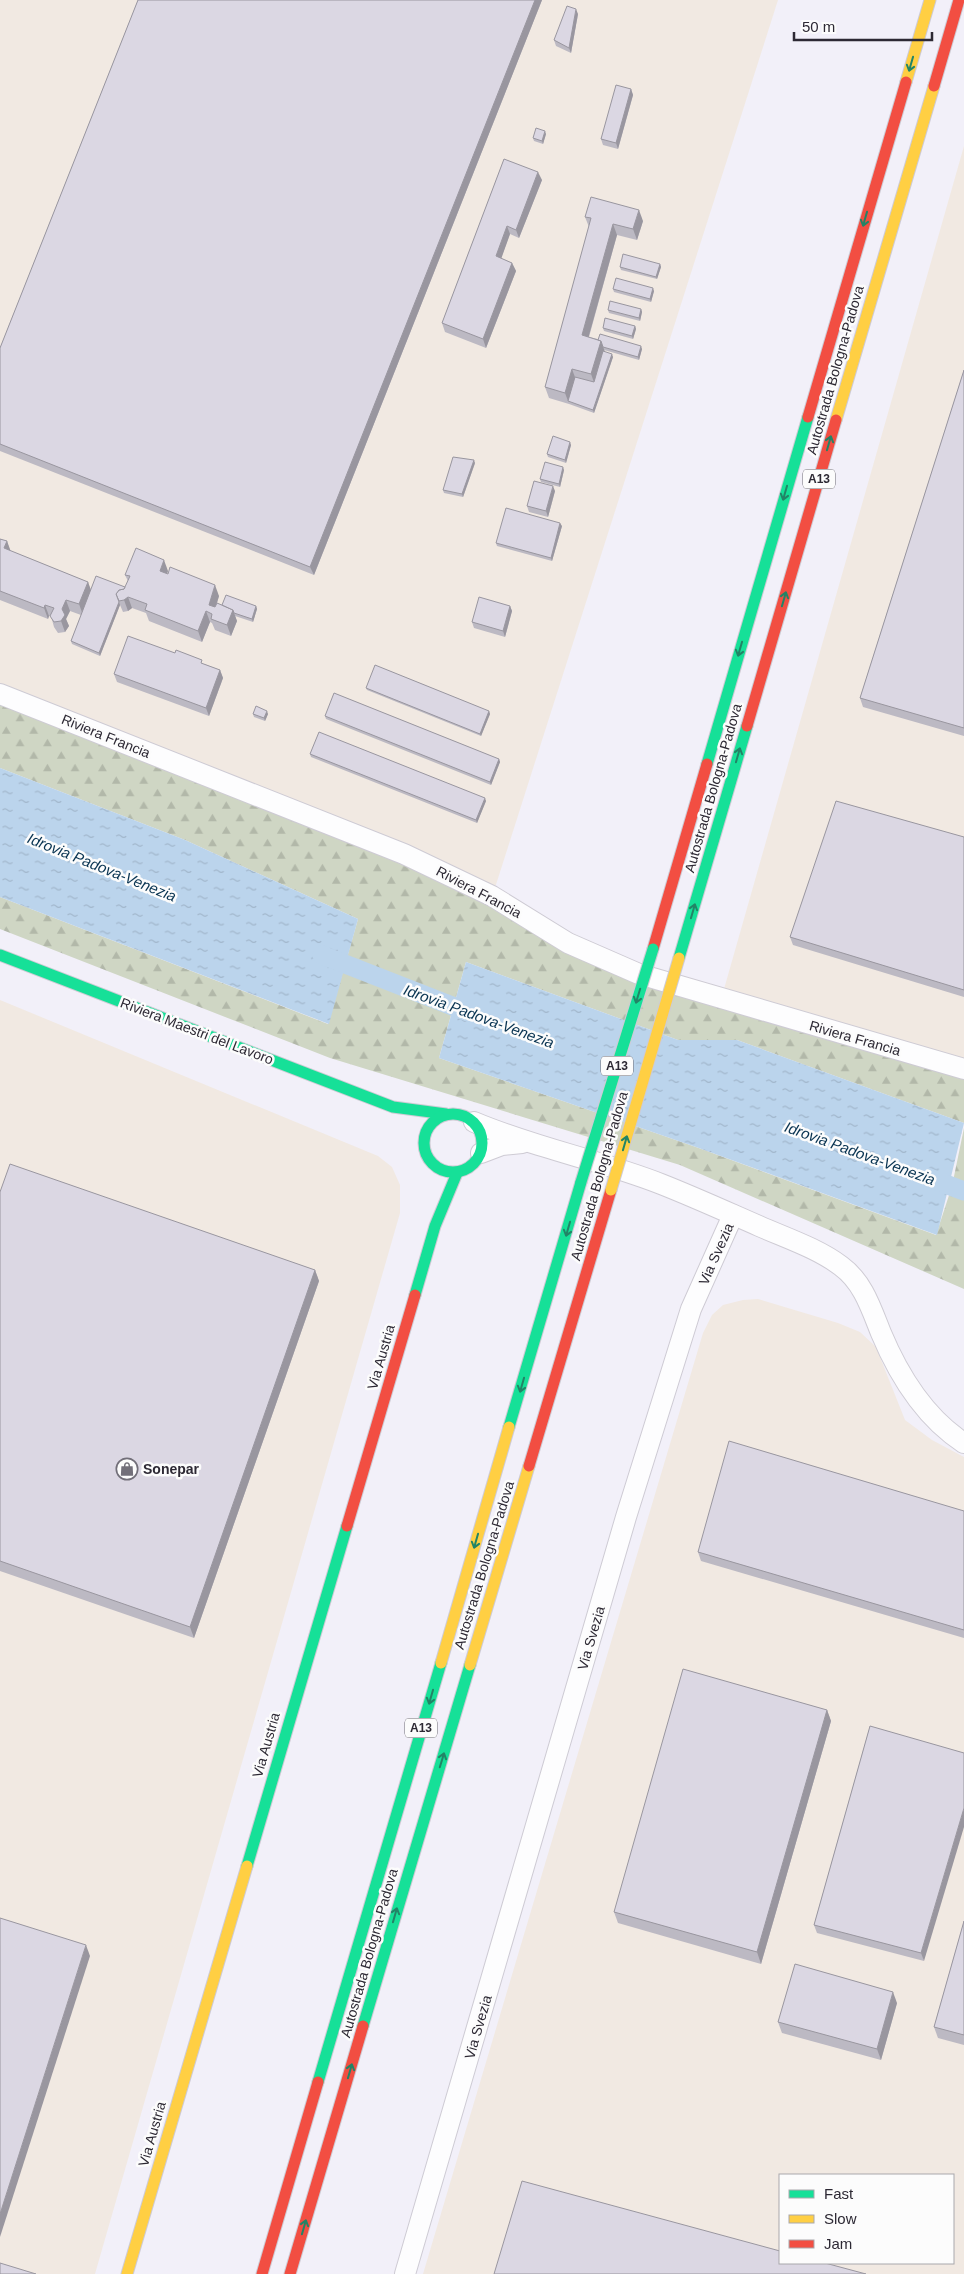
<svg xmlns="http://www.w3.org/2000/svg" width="964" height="2274" font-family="Arial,sans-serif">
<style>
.industrial{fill:#f1e9e2;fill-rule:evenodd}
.forest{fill:url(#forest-firs)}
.water{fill:url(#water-ripples)}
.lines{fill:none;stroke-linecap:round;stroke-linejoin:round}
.canal{stroke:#bbd4ec;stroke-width:19}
.street-casing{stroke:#cecbd4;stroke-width:22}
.fast-casing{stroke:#cecbd4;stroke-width:13}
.slow-casing{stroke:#cecbd4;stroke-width:13}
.jam-casing{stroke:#cecbd4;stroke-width:13}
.street{stroke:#fdfdfe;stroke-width:20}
.fast{stroke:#16e098;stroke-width:11}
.slow{stroke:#ffcf43;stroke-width:11}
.jam{stroke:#f24e42;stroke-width:11}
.fast-bridge-casing{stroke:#cecbd4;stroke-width:13;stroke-linecap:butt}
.slow-bridge-casing{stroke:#cecbd4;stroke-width:13;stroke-linecap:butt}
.fast-bridge{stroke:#16e098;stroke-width:11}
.slow-bridge{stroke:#ffcf43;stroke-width:11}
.wall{fill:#bcb9c3}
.shaded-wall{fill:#99969f}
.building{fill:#dbd7e3;stroke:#99969f}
.oneway{stroke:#228466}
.labels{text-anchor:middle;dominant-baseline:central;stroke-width:5;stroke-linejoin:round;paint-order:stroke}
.shield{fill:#fcfcfc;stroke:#6b6870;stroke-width:1}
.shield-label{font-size:12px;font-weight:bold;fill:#2d2934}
.street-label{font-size:14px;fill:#2d2934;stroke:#fcfcfc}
.poi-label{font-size:14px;font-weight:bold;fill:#2d2934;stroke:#fcfcfc;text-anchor:start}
.water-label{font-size:15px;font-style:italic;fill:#083351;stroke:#fcfcfc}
</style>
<defs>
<pattern id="forest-firs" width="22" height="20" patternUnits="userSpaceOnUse" patternTransform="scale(1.25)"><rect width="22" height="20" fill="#cfd6c4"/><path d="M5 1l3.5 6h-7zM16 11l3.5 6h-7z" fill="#b2b8a9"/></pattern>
<pattern id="water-ripples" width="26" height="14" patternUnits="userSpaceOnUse" patternTransform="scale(1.25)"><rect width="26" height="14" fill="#bbd4ec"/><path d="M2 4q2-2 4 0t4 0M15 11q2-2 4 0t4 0" fill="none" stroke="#a1b6cb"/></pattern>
</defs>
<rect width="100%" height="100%" fill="#f2f0f9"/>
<g class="industrial">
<polygon points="0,0 778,0 493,894 0,689"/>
<polygon points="964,146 964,1069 720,1003"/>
<polygon points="0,1000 378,1156 392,1167 400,1185 400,1213 95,2274 0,2274"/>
<path d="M758 1299 838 1323 860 1332 876 1347 905 1420 932 1440 964 1457V2274H423L703 1333 712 1315 723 1305 743 1300ZM780 2175H953V2263H780Z"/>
</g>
<polygon class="forest" points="0,696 404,854 568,943 964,1070 964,1123 737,1040 678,1040 466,962 439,1058 696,1147 936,1235 952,1186 964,1128 964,1289 680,1165 330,1058 0,929 0,897 328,1024 358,919 185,840 0,768"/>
<g class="water">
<polygon points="0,768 185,840 358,919 329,1024 0,897"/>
<polygon points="466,962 678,1040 737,1040 964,1123 937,1235 696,1147 439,1058"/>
</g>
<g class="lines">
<g class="canal">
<polyline points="322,955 478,1016"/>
<polyline points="924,1176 964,1191"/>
</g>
<g class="street-casing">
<g id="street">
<polyline points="0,694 404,854 492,896 568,943 639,974 964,1069"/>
<path d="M474 1122C535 1148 600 1160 661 1184 694 1197 727 1212 759 1226 786 1238 817 1248 841 1266 863 1282 871 1308 881 1333 899 1376 924 1417 964 1443"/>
<polyline points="481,1153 502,1145 522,1143"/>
<polyline points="405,2274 626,1517 691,1309 733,1215"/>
</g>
</g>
<g class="fast-casing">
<g id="fast">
<polyline points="707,764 808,417"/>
<polyline points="0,955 393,1107 446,1114"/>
<polyline points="679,958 747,726"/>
<circle cx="453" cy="1143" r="29"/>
<polyline points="415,1295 435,1226 457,1173"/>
<polyline points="509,1427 581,1182"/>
<polyline points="247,1866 347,1526"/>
<polyline points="363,2026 470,1665"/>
<polyline points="318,2082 441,1663"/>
</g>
</g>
<g class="slow-casing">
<g id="slow">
<polyline points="906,82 930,0"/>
<polyline points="836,420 934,86"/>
<polyline points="441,1663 509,1427"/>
<polyline points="470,1665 529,1466"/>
<polyline points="127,2274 247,1866"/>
</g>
</g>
<g class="jam-casing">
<g id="jam">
<polyline points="934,86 959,0"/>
<polyline points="808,417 906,82"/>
<polyline points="747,726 836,420"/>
<polyline points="653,949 707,764"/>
<polyline points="529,1466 611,1190"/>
<polyline points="347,1526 415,1295"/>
<polyline points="262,2274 318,2082"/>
<polyline points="290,2274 363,2026"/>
</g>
</g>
<use href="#street" class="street"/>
<use href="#fast" class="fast"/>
<use href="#slow" class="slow"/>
<use href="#jam" class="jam"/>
<g class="fast-bridge-casing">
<polyline id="fast-bridge" points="581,1182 653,949"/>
</g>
<g class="slow-bridge-casing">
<polyline id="slow-bridge" points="611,1190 679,958"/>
</g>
<use href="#fast-bridge" class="fast-bridge"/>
<use href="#slow-bridge" class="slow-bridge"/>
</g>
<g class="wall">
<polygon points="138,0 542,0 314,575 0,451 0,348"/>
<polygon points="578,14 571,53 556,46 554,40"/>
<polygon points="631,89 633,95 618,149 603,145 601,139"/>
<polygon points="546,134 543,144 534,141 533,138"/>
<polygon points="504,159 542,180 519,238 510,234 501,258 512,263 516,271 486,348 445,332 442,323"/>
<polygon points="585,217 643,221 637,240 617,235 589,337 642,349 639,360 604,350 605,352 613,357 594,413 569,404 549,398 545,387 589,227"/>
<polygon points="660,264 661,267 657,279 621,270 620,267"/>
<polygon points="613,289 654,291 651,302 614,292"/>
<polygon points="641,309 642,312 640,321 609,313 608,310"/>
<polygon points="635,326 636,329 633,339 604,331 603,328"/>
<polygon points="964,370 964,736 863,707 860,698"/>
<polygon points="571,445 566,463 548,457 547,454"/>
<polygon points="475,463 463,497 444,493 443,490"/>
<polygon points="564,470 560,487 541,482 540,479"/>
<polygon points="555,491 548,517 529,512 527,506"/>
<polygon points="562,526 552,561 497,546 496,543"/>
<polygon points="0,539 7,541 10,551 88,582 91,591 125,588 128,581 125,575 168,571 167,574 219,596 217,603 222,605 256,606 257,609 253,622 235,616 237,621 231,636 215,630 212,623 210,622 202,642 149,621 146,613 132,608 128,611 123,612 120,605 100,656 72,644 71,641 81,615 70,611 66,619 69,626 65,632 58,633 54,627 51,616 49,616 48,619 0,600"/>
<polygon points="510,606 512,611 505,637 474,628 472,622"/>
<polygon points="204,664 220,670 223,678 209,716 117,682 114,674"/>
<polygon points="366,688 489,711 490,714 481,736 367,690"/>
<polygon points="253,714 268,714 265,721 254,717"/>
<polygon points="325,716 499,759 500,762 491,785 326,719"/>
<polygon points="310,754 486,801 477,823 311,757"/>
<polygon points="964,837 964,997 793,945 790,937"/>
<polygon points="0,1192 315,1270 319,1281 194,1638 0,1571"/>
<polygon points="964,1511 964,1638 701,1561 698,1552"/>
<polygon points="827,1710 831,1721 761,1964 618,1923 614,1912"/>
<polygon points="870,1726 924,1961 817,1933 814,1925"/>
<polygon points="964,1921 964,2045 938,2038 934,2027"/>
<polygon points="897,2003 881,2060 782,2033 778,2022"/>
</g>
<g class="shaded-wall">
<polygon points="535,0 542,0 314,575 310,567"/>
<polygon points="576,9 578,14 571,53 569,48"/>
<polygon points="631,89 633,95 618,149 616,143"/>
<polygon points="545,131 546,134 543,144 542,141"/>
<polygon points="538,172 542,180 519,238 516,230"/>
<polygon points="639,210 643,221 637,240 633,229"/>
<polygon points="613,224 617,235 586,346 582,335"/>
<polygon points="507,226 510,234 499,265 496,256"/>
<polygon points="512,263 516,271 486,348 483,339"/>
<polygon points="660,264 661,267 657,279 656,277"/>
<polygon points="653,288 654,291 651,302 650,299"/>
<polygon points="641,309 642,312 640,321 639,318"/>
<polygon points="635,326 636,329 633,339 632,336"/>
<polygon points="601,341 605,352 595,385 591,374"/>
<polygon points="641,346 642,349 639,360 638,357"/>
<polygon points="612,354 613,357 594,413 593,410"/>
<polygon points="572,369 576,380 568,401 565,393"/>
<polygon points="570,442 571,445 566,463 565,460"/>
<polygon points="474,460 475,463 463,497 462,494"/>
<polygon points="563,467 564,470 560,487 559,484"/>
<polygon points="553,486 555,491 548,517 546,511"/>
<polygon points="560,523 562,526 552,561 551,558"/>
<polygon points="7,541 11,552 4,548"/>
<polygon points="164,560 168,571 164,582 160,571"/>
<polygon points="88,582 92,593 83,615 79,604"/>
<polygon points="215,585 219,596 213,615 209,605"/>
<polygon points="128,597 132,608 128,611 124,600"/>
<polygon points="66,600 70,611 66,619 69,626 65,632 61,621 62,609"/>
<polygon points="119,602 120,605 100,656 99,653"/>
<polygon points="45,605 49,616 48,619 44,608"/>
<polygon points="256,606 257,609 253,622 252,619"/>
<polygon points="510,606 512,611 505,637 503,631"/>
<polygon points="233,610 237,621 231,636 227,625"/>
<polygon points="206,611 210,622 202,642 198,631"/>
<polygon points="220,670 223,678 209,716 206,708"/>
<polygon points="267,711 268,714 265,721 264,718"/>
<polygon points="489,711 490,714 481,736 480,734"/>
<polygon points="499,759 500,762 491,785 490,782"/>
<polygon points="485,798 486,801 477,823 476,820"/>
<polygon points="315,1270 319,1281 194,1638 190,1627"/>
<polygon points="827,1710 831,1721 761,1964 757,1952"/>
<polygon points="964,1808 964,1827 924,1961 921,1953"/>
<polygon points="86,1945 90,1956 0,2237 0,2214"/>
<polygon points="893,1992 897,2003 881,2060 877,2049"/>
</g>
<g class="building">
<polygon points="138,0 535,0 310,567 0,444 0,348"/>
<polygon points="567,6 576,9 569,48 554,40"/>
<polygon points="616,85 631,89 616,143 601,139"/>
<polygon points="536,128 545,131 542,141 533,138"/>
<polygon points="504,159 538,172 516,230 507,226 496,256 512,263 483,339 442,323"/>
<polygon points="591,197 639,210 633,229 613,224 582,335 601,341 591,374 572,369 565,393 545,387 591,218 585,217"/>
<polygon points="623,254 660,264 656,277 620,267"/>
<polygon points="616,278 653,288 650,299 613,289"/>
<polygon points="610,301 641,309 639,318 608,310"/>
<polygon points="605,318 635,326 632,336 603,328"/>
<polygon points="600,334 641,346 638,357 603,347 601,341 598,340"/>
<polygon points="603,351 612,354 593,410 568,401 575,377 594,382"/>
<polygon points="964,370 964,728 860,698"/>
<polygon points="553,436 570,442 565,460 547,454"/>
<polygon points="453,457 474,460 462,494 443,490"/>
<polygon points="545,462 563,467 559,484 540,479"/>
<polygon points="534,481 553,486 546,511 527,506"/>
<polygon points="506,508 560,523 551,558 496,543"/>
<polygon points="0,539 7,541 4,548 88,582 79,604 66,600 62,609 65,615 61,621 54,622 50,616 54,608 45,605 44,608 0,591"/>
<polygon points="136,548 164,560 160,571 168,574 170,567 215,585 209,605 215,607 217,603 233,610 227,625 211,619 212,614 206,611 198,631 145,610 147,604 128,597 124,600 119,601 116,594 119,590 124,589 130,576 125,575"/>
<polygon points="96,576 125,587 124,589 119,590 116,594 119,602 99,653 71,641"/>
<polygon points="226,595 256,606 252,619 234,613 233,610 222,605"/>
<polygon points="479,597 510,606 503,631 472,622"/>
<polygon points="128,636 175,653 176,650 202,660 201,663 220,670 206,708 114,674"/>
<polygon points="375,665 489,711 480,734 366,688"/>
<polygon points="334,693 499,759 490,782 325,716"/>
<polygon points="256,706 267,711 264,718 253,714"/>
<polygon points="319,732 485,798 476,820 310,754"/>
<polygon points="836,801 964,837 964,990 790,937"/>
<polygon points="10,1164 315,1270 190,1627 0,1561 0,1192"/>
<polygon points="729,1441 964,1511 964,1630 698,1552"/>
<polygon points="683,1669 827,1710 757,1952 614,1912"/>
<polygon points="870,1726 964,1753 964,1808 921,1953 814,1925"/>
<polygon points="0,1918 86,1945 0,2214"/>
<polygon points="964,1921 964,2035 934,2027"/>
<polygon points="795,1964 893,1992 877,2049 778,2022"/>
<polygon points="522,2181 780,2251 780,2263 825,2263 866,2274 494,2274"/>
<polygon points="0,2263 36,2274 0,2274"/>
</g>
<defs><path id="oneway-shaft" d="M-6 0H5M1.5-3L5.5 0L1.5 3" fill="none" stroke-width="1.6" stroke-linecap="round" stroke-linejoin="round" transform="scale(1.25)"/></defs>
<g class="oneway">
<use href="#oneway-shaft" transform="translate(911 64) rotate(106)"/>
<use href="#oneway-shaft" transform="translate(865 219) rotate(106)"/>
<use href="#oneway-shaft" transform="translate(829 443) rotate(-74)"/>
<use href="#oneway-shaft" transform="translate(785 493) rotate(106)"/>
<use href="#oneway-shaft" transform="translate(784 599) rotate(-74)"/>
<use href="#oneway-shaft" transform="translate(740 649) rotate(106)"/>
<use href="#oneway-shaft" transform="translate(738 755) rotate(-74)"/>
<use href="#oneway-shaft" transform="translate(693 911) rotate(-74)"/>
<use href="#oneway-shaft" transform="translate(638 996) rotate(107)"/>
<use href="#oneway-shaft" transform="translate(625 1143) rotate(-74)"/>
<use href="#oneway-shaft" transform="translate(568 1229) rotate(106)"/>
<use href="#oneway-shaft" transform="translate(522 1385) rotate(106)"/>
<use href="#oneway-shaft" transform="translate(476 1541) rotate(106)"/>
<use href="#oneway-shaft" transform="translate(431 1697) rotate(106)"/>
<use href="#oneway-shaft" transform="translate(442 1760) rotate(-73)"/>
<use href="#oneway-shaft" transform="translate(395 1915) rotate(-74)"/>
<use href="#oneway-shaft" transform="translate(350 2071) rotate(-74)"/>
<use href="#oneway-shaft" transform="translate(304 2227) rotate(-74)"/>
</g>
<defs>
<g id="shop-ring" transform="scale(1.125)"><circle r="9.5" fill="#fcfcfc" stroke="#726f79" stroke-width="1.5"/><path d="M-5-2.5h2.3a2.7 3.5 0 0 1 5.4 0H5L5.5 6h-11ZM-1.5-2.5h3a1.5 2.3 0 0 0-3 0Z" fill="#726f79"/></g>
</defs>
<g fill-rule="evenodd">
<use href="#shop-ring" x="127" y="1469"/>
</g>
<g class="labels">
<g class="shield">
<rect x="803" y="469.5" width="32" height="19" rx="4"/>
<rect x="601" y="1056.5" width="32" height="19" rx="4"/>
<rect x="405" y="1718.5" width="32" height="19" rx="4"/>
</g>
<g class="shield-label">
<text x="819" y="479">A13</text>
<text x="617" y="1066">A13</text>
<text x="421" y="1728">A13</text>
</g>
<g class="street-label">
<text transform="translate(835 370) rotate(-74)">Autostrada Bologna-Padova</text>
<text transform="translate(106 736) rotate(22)">Riviera Francia</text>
<text transform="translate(713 788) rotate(-74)">Autostrada Bologna-Padova</text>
<text transform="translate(479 892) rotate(28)">Riviera Francia</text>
<text transform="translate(197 1031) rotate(21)">Riviera Maestri del Lavoro</text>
<text transform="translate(855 1038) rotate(16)">Riviera Francia</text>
<text transform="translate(599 1176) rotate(-74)">Autostrada Bologna-Padova</text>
<text transform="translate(716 1254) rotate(-66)">Via Svezia</text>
<text transform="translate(381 1357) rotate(-74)">Via Austria</text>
<text transform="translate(484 1565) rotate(-73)">Autostrada Bologna-Padova</text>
<text transform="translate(591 1638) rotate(-74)">Via Svezia</text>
<text transform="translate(266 1745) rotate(-74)">Via Austria</text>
<text transform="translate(369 1953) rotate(-74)">Autostrada Bologna-Padova</text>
<text transform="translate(478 2027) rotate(-74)">Via Svezia</text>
<text transform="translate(152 2134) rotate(-74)">Via Austria</text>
</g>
<g class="poi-label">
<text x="143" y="1469">Sonepar</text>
</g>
<g class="water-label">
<text transform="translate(102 867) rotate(22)">Idrovia Padova-Venezia</text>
<text transform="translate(479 1016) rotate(20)">Idrovia Padova-Venezia</text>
<text transform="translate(860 1153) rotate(20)">Idrovia Padova-Venezia</text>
</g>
</g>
<rect x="779" y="2174" width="175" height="90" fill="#fcfcfc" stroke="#a9a8ac"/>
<rect x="789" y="2190" width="25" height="8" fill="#16e098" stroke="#a9a8ac"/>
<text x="824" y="2199" font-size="15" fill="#2d2934">Fast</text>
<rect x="789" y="2215" width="25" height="8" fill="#ffcf43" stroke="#a9a8ac"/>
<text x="824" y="2224" font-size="15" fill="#2d2934">Slow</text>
<rect x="789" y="2240" width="25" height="8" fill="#f24e42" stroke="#a9a8ac"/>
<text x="824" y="2249" font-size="15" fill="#2d2934">Jam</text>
<path d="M794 32v8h138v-8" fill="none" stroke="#2d2934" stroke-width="2.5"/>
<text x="802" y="32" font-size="15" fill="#2d2934" stroke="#fcfcfc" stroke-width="4" paint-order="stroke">50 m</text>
</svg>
